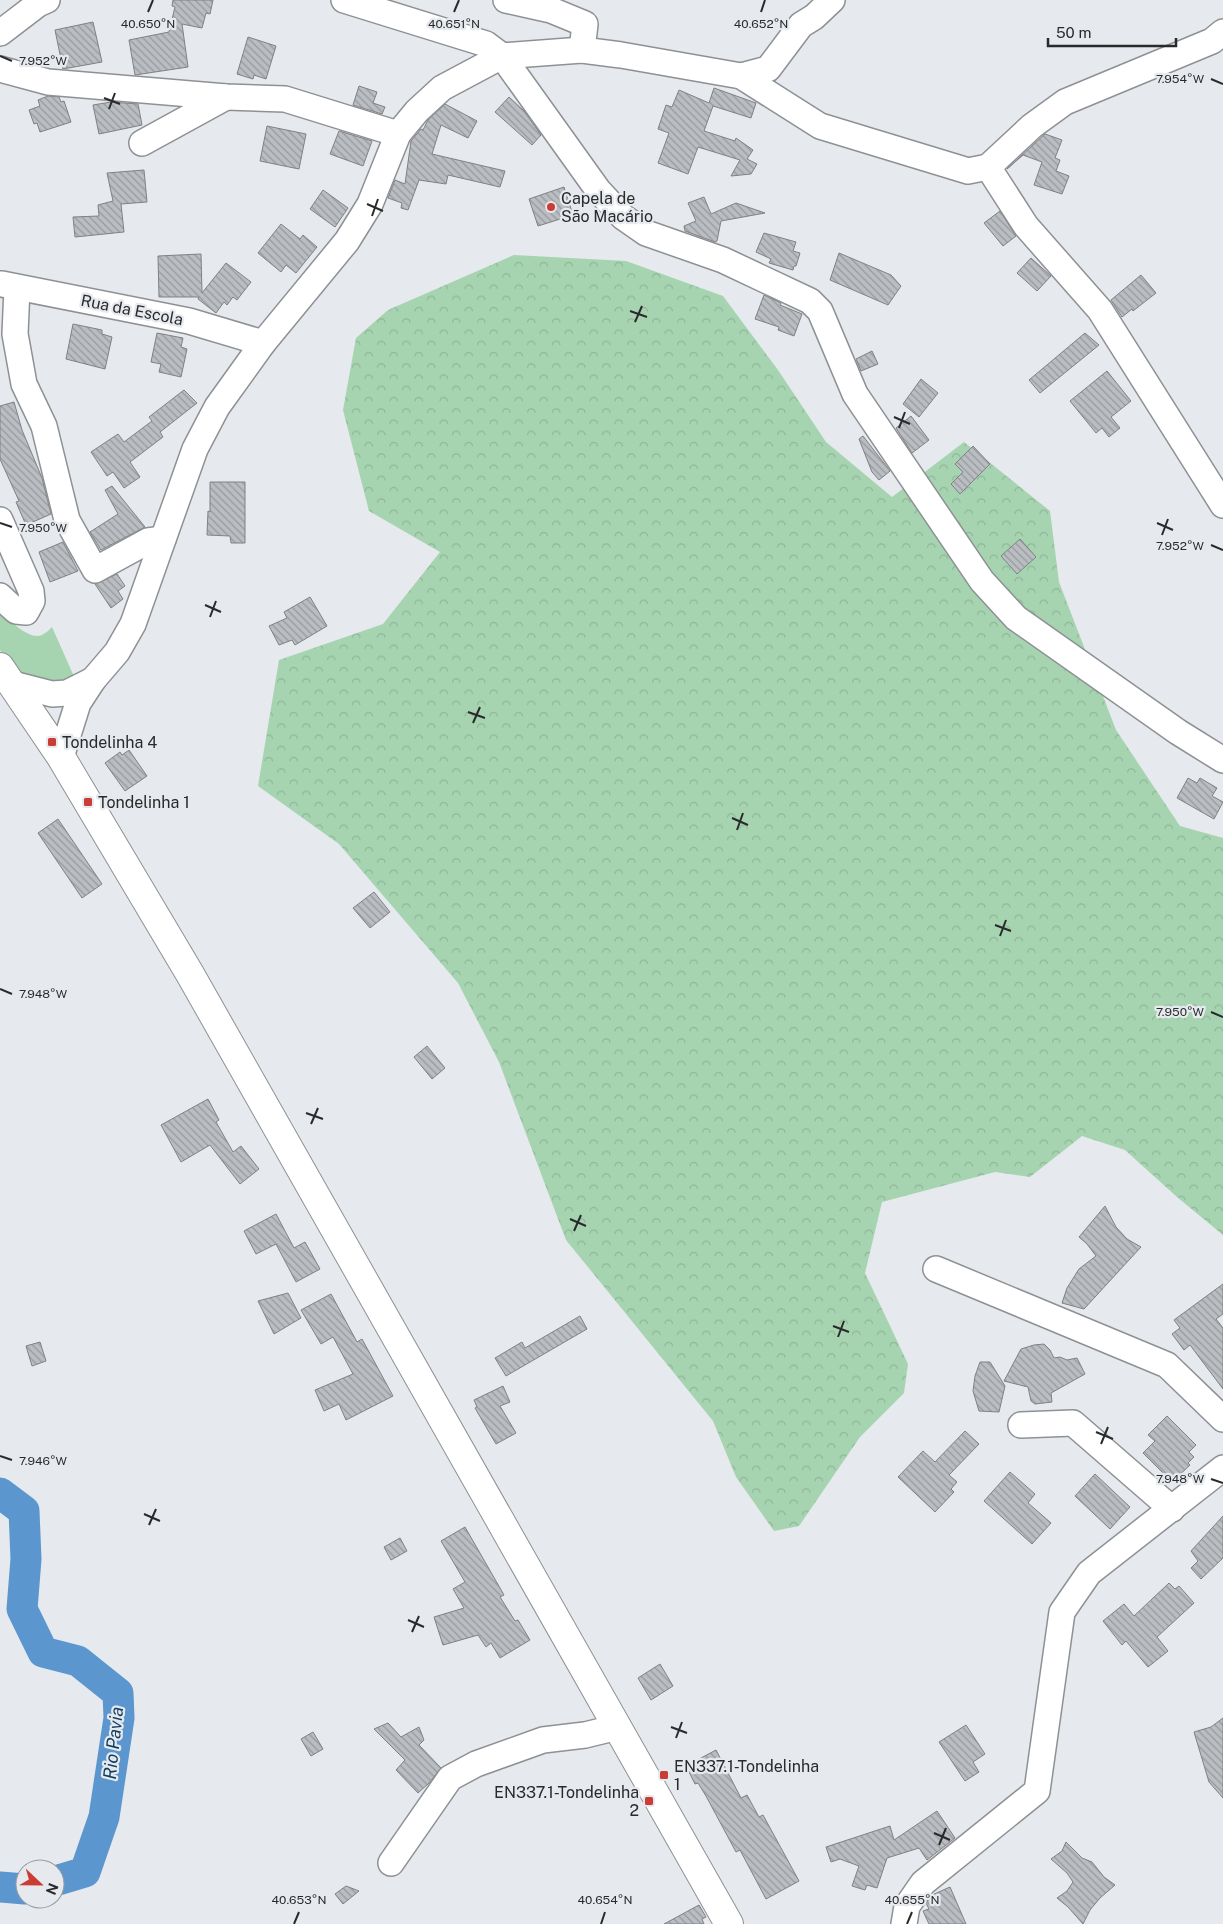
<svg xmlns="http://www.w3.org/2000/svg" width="1223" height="1924" font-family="'Public Sans',sans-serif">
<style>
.grass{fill:#a6d4b0}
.forest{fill:url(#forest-crowns)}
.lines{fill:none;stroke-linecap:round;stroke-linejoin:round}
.river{stroke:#5b97ce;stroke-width:31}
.building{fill:url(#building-back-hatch);stroke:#7f8185}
.minor-casing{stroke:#8e9194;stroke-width:28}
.major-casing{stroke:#8e9194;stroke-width:30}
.minor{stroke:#fff;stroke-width:25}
.major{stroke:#fff;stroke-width:28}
.ticks{fill:none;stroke:#292a2b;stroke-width:2}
.poi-dot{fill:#ca3d34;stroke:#e6e9ed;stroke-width:2}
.labels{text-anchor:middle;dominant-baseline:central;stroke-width:4.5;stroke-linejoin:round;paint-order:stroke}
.poi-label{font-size:16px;fill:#292a2b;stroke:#e6e9ed;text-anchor:start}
.street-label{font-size:16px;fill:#292a2b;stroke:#e6e9ed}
.water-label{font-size:18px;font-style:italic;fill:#103d62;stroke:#e6e9ed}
.ticks-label{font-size:12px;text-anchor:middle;fill:#292a2b;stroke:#e6e9ed;stroke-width:4.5;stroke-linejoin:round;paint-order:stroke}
</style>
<defs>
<pattern id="forest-crowns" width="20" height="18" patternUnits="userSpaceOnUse" patternTransform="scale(1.25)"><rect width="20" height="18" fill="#a6d4b0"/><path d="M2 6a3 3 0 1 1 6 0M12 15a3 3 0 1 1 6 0" fill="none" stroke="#8fb698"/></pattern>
<pattern id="building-back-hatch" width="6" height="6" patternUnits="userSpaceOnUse" patternTransform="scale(1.25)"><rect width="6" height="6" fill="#babdc1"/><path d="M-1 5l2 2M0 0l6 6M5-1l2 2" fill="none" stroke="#979a9d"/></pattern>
</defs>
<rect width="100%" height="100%" fill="#e6e9ed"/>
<path class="grass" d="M0 610C8 619 29 641 42 635 46 633 49 630 52 627L76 681 63 687 15 672 0 650Z"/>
<polygon class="forest" points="514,255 626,261 723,296 778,370 826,442 892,497 964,442 1050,511 1059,582 1116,730 1180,826 1223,838 1223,1235 1177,1197 1125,1150 1082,1136 1030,1177 995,1172 882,1202 865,1273 908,1364 904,1393 860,1437 799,1526 774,1531 736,1477 713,1421 566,1240 499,1062 458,983 339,844 258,786 279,660 383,624 440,552 369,511 343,410 356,338 388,310"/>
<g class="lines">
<g class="river">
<polyline points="0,1493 24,1511 26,1559 22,1609 43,1652 78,1661 118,1693 119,1718 104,1817 85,1872 55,1881"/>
<polyline points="0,1887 25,1889"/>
</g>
</g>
<g class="building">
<polygon points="173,0 213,0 210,14 206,13 202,28 182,24 188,67 135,75 129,40 169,32 175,7 172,6"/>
<polygon points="93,22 102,62 63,69 55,30"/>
<polygon points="248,37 276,46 266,79 254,75 253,79 237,74"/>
<polygon points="359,86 377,92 373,103 385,107 382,114 353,105"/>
<polygon points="714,88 756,103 751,118 713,106 704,131 735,141 736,138 753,150 747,159 757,164 751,174 731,176 740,160 698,147 688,174 658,163 669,133 658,129 666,105 672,107 679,90 709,103"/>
<polygon points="48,96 59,97 61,102 64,101 71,122 40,132 37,123 34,124 29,110 40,106 38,100"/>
<polygon points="509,97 524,111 541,135 532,145 495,112"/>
<polygon points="111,102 138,104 142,125 99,134 93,105"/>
<polygon points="445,104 477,121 468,138 441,125 432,154 505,171 500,187 448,175 446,184 419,180 408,210 401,208 402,203 388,198 395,180 405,184 411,141 421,129 423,130 428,120"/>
<polygon points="267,126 306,134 299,169 260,161"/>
<polygon points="339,131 372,141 363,166 330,154"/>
<polygon points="1045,134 1062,140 1055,158 1060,160 1056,171 1069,176 1062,194 1034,185 1042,162 1023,155 1007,169"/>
<polygon points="144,170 147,202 121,204 124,232 75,237 73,217 99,216 98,205 113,201 107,173"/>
<polygon points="564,187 573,215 538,226 529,199"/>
<polygon points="323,190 348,208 335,227 310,209"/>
<polygon points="704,197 711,214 736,203 765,213 721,221 717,241 715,242 685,231 684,226 696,221 688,203"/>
<polygon points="1000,211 1016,236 1003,246 984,223"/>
<polygon points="281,224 300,239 303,235 317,247 296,273 286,265 281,272 258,253"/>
<polygon points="764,233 796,242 793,251 800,253 796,266 794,266 793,270 769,263 771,259 756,252"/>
<polygon points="839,253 891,275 901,286 888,305 830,280"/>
<polygon points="201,254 202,293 226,263 251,282 237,300 233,297 227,305 224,302 216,313 198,299 199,297 159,297 158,256"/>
<polygon points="1031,258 1051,276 1037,291 1017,273"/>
<polygon points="1141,275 1156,293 1133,311 1132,309 1122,317 1111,300"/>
<polygon points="764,295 781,303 780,305 802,314 794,336 778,330 779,327 755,319"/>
<polygon points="73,324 102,330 102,334 112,337 105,369 66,359"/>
<polygon points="157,333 183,338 181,347 187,349 181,377 159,372 161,364 151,362"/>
<polygon points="1085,333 1099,345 1040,393 1029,380"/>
<polygon points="872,351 878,364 861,371 856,359"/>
<polygon points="1107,371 1131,401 1111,417 1120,428 1109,437 1102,428 1096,433 1070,401"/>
<polygon points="921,379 938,393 919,417 903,404"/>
<polygon points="184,390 197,403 160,432 163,437 130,462 140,477 124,488 113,472 107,476 91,452 118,434 124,442 152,421 149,417"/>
<polygon points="14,402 22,430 42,478 51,514 26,525 16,502 19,501 0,459 0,406"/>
<polygon points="911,416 929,440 912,453 896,428"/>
<polygon points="863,436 890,471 879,480 872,472 859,439"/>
<polygon points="973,446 990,464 960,494 951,484 963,472 955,464"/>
<polygon points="210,482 245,482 245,543 231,543 230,536 207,535 208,511 210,512"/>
<polygon points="112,486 145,527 101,550 90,532 118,514 105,490"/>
<polygon points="1020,539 1036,557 1017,574 1001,556"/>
<polygon points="63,542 78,571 50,582 39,552"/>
<polygon points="117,574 125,586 118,591 123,599 111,608 95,584"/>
<polygon points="310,597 327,626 295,645 292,640 279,645 269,626 287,618 284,612"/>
<polygon points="129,750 147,776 125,791 105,763 120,752 122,755"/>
<polygon points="1188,778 1197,783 1200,778 1217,788 1212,796 1223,802 1214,819 1177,798"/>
<polygon points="58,819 102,884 82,898 38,833"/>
<polygon points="374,892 390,912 370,928 353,908"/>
<polygon points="427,1046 445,1068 432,1079 414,1057"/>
<polygon points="208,1099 219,1120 216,1122 233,1152 241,1146 259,1169 240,1184 210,1145 181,1162 161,1125"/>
<polygon points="1105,1206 1116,1227 1127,1239 1141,1247 1084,1309 1062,1303 1067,1288 1079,1269 1096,1256 1087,1244 1079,1237"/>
<polygon points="276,1214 294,1248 305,1242 320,1269 296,1282 276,1244 256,1254 244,1231"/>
<polygon points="1223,1284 1223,1314 1216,1319 1223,1328 1223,1389 1190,1345 1184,1350 1172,1334 1180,1328 1174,1320"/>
<polygon points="288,1293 301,1318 274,1334 258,1301"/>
<polygon points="331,1294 357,1342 362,1339 393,1396 346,1420 339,1404 324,1411 315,1390 353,1374 333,1337 321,1344 301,1310"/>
<polygon points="580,1316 587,1329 506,1376 495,1358 522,1342 525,1348"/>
<polygon points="40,1342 46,1361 32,1366 26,1346"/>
<polygon points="1044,1344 1050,1350 1054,1358 1060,1357 1067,1360 1077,1358 1085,1374 1051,1393 1052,1402 1035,1404 1031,1401 1028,1387 1004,1381 1021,1349 1034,1345"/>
<polygon points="980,1362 990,1362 1005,1386 999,1412 979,1411 973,1391 975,1376"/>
<polygon points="503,1386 510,1402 500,1406 516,1433 496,1444 475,1408 477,1407 474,1400"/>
<polygon points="1167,1416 1196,1445 1189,1452 1194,1457 1188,1463 1190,1465 1172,1482 1143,1453 1155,1441 1148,1435"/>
<polygon points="965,1431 979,1444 949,1475 957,1482 951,1489 954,1492 935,1512 898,1477 923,1451 935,1462"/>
<polygon points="1010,1472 1035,1494 1028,1503 1051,1523 1032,1544 984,1501"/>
<polygon points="1095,1474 1130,1507 1110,1529 1075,1496"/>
<polygon points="1223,1516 1223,1558 1201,1579 1191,1568 1198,1561 1191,1551"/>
<polygon points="465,1527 504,1595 500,1597 515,1621 518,1620 530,1640 500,1658 491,1643 486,1647 478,1635 443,1645 434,1617 464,1608 453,1589 465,1582 441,1541"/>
<polygon points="400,1538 407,1551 391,1560 384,1547"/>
<polygon points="1169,1583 1175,1589 1179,1586 1194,1603 1157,1637 1168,1651 1148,1667 1126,1641 1122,1645 1103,1621 1124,1604 1134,1616"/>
<polygon points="660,1664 673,1686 651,1700 638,1678"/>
<polygon points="1223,1718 1223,1798 1209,1782 1194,1732 1211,1727"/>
<polygon points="388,1723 401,1737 419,1727 424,1740 419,1745 441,1768 429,1783 418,1793 396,1770 405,1760 374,1729"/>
<polygon points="966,1725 985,1754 973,1762 979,1772 965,1781 939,1742"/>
<polygon points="313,1732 323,1749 311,1756 301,1739"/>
<polygon points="716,1750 741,1798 747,1795 759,1817 763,1815 799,1881 766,1899 740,1850 736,1852 706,1796 698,1783 695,1784 686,1766"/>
<polygon points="937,1811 955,1838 927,1860 919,1848 887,1858 877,1888 867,1885 865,1890 852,1886 859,1866 840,1859 831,1862 826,1847 890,1826 894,1840"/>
<polygon points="1066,1842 1082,1858 1092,1862 1104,1877 1115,1885 1100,1898 1090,1910 1083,1924 1068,1907 1057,1898 1067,1891 1073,1882 1067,1873 1051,1859 1062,1851"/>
<polygon points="346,1886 359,1891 343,1904 335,1894"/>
<polygon points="950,1887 966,1924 929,1924 923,1911 929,1909 926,1903 932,1895"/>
<polygon points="699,1905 706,1917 702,1919 704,1924 664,1924"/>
</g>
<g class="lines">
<g class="minor-casing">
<g id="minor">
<polyline points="344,0 486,44 502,56 598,190 623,217 646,233 723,260 810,301 820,311 855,394 982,581 1016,618 1178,732 1223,760"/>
<polyline points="506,0 551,10 585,24 582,50"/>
<polyline points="0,33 38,4 47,0"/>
<polyline points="0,69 48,82 226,97 285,99 398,134"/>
<polyline points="741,76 768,69 801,25 814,17 832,0"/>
<polyline points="142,143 226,97"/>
<polyline points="988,167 1026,226 1100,310 1223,505"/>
<polyline points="2,284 189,321 263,343"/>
<polyline points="17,288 15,334 24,384 44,426 67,520 95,570 148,541 163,539"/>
<polyline points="0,520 31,591 32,601 26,612 16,611 0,596"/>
<polyline points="13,684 52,694 67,693 93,680"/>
<polyline points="61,757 78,703 93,680 117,652 133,624 195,449 217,407 263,343 347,241 370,204 398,134 417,111 442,88 502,56 582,50 621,55 741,76 820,126 968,171 988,167 1032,126 1065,102 1212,41 1223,32"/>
<polyline points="936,1269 1167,1365 1223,1419"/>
<polyline points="1021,1425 1073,1423 1172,1509"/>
<polyline points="391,1863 450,1778 476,1764 543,1740 585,1735 618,1727"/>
<polyline points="904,1924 907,1906 923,1883 1037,1791 1062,1612 1089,1573 1223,1468"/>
</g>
</g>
<g class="major-casing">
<polyline id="major" points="0,667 61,757 190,974 729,1924"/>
</g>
<use href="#minor" class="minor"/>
<use href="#major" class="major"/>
</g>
<path class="ticks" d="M148 12 153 0M454 12 459 0M761 12 765 0M0 56 12 61M1211 79 1223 84M104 98 120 104M109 109 115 93M367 204 383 211M372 216 378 199M630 311 647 317M635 322 642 306M894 417 910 424M899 428 905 412M0 523 12 527M1157 523 1173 530M1162 535 1168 519M1211 545 1223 550M205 605 221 612M210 617 216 601M468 712 485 718M473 723 480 707M732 818 748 825M737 830 743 813M995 925 1011 931M1000 936 1006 920M0 989 12 994M1211 1012 1223 1017M306 1113 323 1119M311 1124 318 1108M570 1219 586 1226M574 1231 581 1215M833 1326 849 1332M838 1337 844 1321M1096 1432 1113 1439M1101 1444 1108 1427M0 1456 12 1460M1211 1479 1223 1483M144 1514 160 1521M149 1525 156 1509M408 1620 424 1627M412 1632 419 1616M671 1727 687 1733M676 1738 682 1722M934 1833 950 1840M939 1845 946 1828M294 1924 299 1912M601 1924 605 1912M907 1924 912 1912"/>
<g class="poi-dot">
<circle cx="551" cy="207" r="5"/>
<rect x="47" y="737" width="10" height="10" rx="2.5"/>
<rect x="83" y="797" width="10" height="10" rx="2.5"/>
<rect x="659" y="1770" width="10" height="10" rx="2.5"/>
<rect x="644" y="1796" width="10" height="10" rx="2.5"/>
</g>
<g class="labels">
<g class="poi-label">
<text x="561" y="198">Capela de<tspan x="561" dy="18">São Macário</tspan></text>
<text x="62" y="742">Tondelinha 4</text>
<text x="98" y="802">Tondelinha 1</text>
<text x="674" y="1766">EN337.1-Tondelinha<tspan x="674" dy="18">1</tspan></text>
<text x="639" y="1792" text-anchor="end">EN337.1-Tondelinha<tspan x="639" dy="18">2</tspan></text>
</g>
<g class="street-label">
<text transform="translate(132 310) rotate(11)">Rua da Escola</text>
</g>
<g class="water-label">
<text transform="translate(113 1743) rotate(-84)">Rio Pavia</text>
</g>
</g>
<g class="ticks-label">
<text x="148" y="28">40.650°N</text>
<text x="454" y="28">40.651°N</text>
<text x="761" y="28">40.652°N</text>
<text x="43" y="65">7.952°W</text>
<text x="1180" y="83">7.954°W</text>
<text x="43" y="532">7.950°W</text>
<text x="1180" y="550">7.952°W</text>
<text x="43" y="998">7.948°W</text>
<text x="1180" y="1016">7.950°W</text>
<text x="43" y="1465">7.946°W</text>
<text x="1180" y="1483">7.948°W</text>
<text x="299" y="1904">40.653°N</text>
<text x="605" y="1904">40.654°N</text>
<text x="912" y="1904">40.655°N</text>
</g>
<g transform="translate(40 1884) rotate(112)"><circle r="24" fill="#e6e9ed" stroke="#9a9d9f"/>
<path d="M0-4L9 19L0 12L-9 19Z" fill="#ca3d34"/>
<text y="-8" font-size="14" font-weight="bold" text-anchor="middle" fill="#292a2b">N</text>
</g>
<path d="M1048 38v8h128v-8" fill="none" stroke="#292a2b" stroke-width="2.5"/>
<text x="1056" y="38" font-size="15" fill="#292a2b" stroke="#e6e9ed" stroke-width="4" paint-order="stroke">50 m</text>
</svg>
